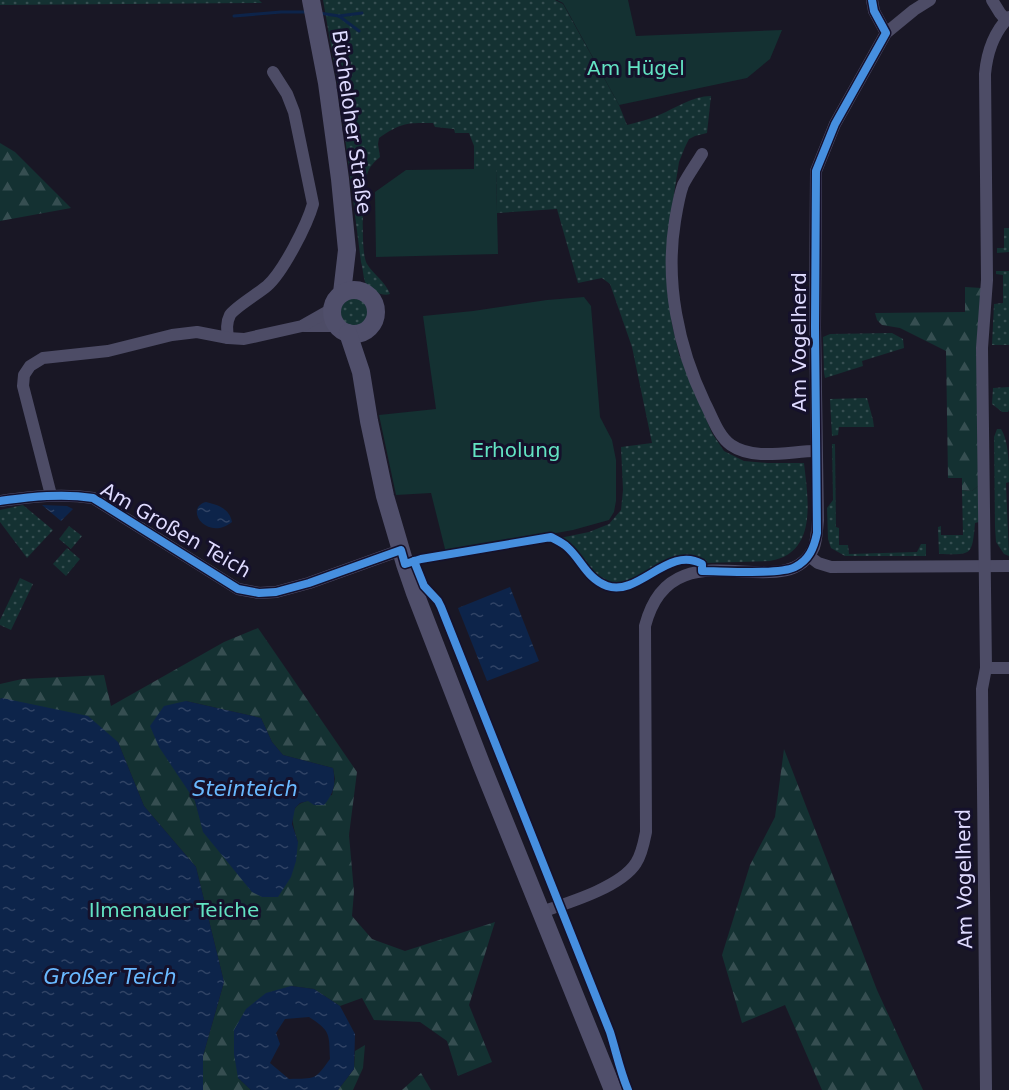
<svg xmlns="http://www.w3.org/2000/svg" width="1009" height="1090" font-family="'DejaVu Sans',sans-serif">
<style>
.grass{fill:url(#grass-dots)}
.forest{fill:url(#forest-firs);fill-rule:evenodd}
.garden{fill:#143132}
.water{fill:url(#water-ripples);fill-rule:evenodd}
.lines{fill:none;stroke-linecap:round;stroke-linejoin:round}
.stream{stroke:#0d244a;stroke-width:3}
.street{stroke:#4d4c66;stroke-width:12}
.secondary{stroke:#504f6b;stroke-width:18}
.cycleway-casing{stroke:#15112b;stroke-width:11}
.cycleway{stroke:#468fdf;stroke-width:8}
.labels{text-anchor:middle;dominant-baseline:central;stroke-width:6;stroke-linejoin:round;paint-order:stroke}
.park-label{font-size:20px;fill:#63e3c3;stroke:#15112b}
.street-label{font-size:20px;fill:#dfdbff;stroke:#15112b}
.water-label{font-size:21px;font-style:italic;fill:#69b9ff;stroke:#15112b}
</style>
<defs>
<pattern id="grass-dots" width="8" height="8" patternUnits="userSpaceOnUse" patternTransform="scale(1.5)"><rect width="8" height="8" fill="#143132"/><path d="M2 2h.1M6 6h.1" fill="none" stroke="#364e51" stroke-width="1.8" stroke-linecap="round"/></pattern>
<pattern id="forest-firs" width="22" height="20" patternUnits="userSpaceOnUse" patternTransform="scale(1.5)"><rect width="22" height="20" fill="#143132"/><path d="M5 1l3.5 6h-7zM16 11l3.5 6h-7z" fill="#364e51"/></pattern>
<pattern id="water-ripples" width="26" height="14" patternUnits="userSpaceOnUse" patternTransform="scale(1.5)"><rect width="26" height="14" fill="#0d244a"/><path d="M2 4q2-2 4 0t4 0M15 11q2-2 4 0t4 0" fill="none" stroke="#304365"/></pattern>
</defs>
<rect width="100%" height="100%" fill="#191725"/>
<g class="grass">
<polygon points="0,0 259,0 262,3 0,5"/>
<path d="M323 0H555L563 4 619 105 627 125C637 122 649 120 659 115 676 108 692 96 711 96L707 133 695 136 689 139 685 147 679 162 670 220 667 287 672 324 679 354 712 433 724 451 744 461 767 463H804C808 499 818 553 770 561L705 563C697 559 691 556 682 557L619 586 607 585 598 579 586 568 569 545 555 539 589 532 609 524 621 510 623 490 621 447 652 443 632 347 610 284 602 278 578 283 557 209 497 213 496 169H474V146L469 133H455L454 129 435 127 433 123C407 123 402 122 379 138L378 144 380 157C374 162 369 167 367 175 363 189 360 252 367 264 374 275 385 281 390 294 382 297 370 290 365 282 363 276 363 268 361 262L340 98Z"/>
<polygon points="1004,228 1009,228 1009,252 997,253 997,248 1004,248"/>
<polygon points="996,271 1009,271 1009,345 992,345 994,304 1003,303 1003,275 996,274"/>
<circle cx="354" cy="312" r="14"/>
<polygon points="892,333 903,339 904,348 862,361 863,366 825,378 824,373 823,337 830,334"/>
<polygon points="1009,387 1009,410 1008,412 1002,412 992,404 993,388"/>
<polygon points="867,398 873,420 874,427 839,427 838,435 832,436 830,399"/>
<path d="M997 429H1001C1009 441 1009 466 1009 482L1006 483 1009 556 1004 554 996 542 995 527 994 437Z"/>
<polygon points="832,444 835,444 836,527 839,528 839,545 848,545 849,554 917,552 921,544 926,544 926,556 845,556 831,548 828,539 827,508 833,500"/>
<path d="M978 486 979 522 975 523C972 556 972 555 939 554L938 527 941 526V535H963L962 490 972 491Z"/>
<polygon points="23,505 53,530 27,558 0,522 0,510"/>
<polygon points="69,526 82,536 71,549 59,539"/>
<polygon points="67,548 80,559 66,576 53,564"/>
<polygon points="20,578 33,584 11,630 0,625 0,620"/>
</g>
<g class="forest">
<polygon points="0,143 15,152 71,208 0,221"/>
<polygon points="965,287 982,288 978,486 972,491 962,490 962,478 948,478 946,351 900,328 882,325 877,320 875,313 965,312"/>
<path d="M258 628 357 772 349 835 354 892 352 916 372 939 405 951 495 922 469 1005 492 1062 458 1076 447 1041 420 1022 374 1020 362 998 340 1006 314 989 291 986 238 1078 251 1090H203V1056L224 982 196 867 144 806 118 742 2 698 0 699V684L22 679 104 675 111 706 224 642ZM186 701 261 718 272 742 283 755 333 768 335 779 332 795C298 803 284 801 298 842L204 832 195 801Z"/>
<polygon points="784,749 877,990 923,1090 822,1090 785,1005 742,1023 722,955 750,865 775,817"/>
<polygon points="365,1045 363,1068 353,1090 338,1090 354,1069 355,1051"/>
<polygon points="421,1073 431,1090 402,1090"/>
</g>
<g class="garden">
<polygon points="557,0 628,0 636,36 782,30 770,59 747,78 619,105 563,3"/>
<polygon points="474,169 496,169 498,254 376,257 375,192 406,170"/>
<polygon points="584,297 591,306 600,417 612,440 616,460 616,501 614,512 609,520 573,530 446,553 431,493 396,495 379,415 436,409 423,316 473,311 547,300"/>
</g>
<g class="water">
<path d="M206 502C218 505 229 508 232 522 207 542 183 508 206 502Z"/>
<polygon points="42,505 67,506 73,509 61,521"/>
<polygon points="510,587 539,661 487,681 458,608"/>
<polygon points="2,698 88,716 118,742 144,806 196,867 224,982 203,1056 203,1090 0,1090 0,699"/>
<path d="M186 701 261 718 272 742 283 755 333 768C336 784 334 793 324 805H314L308 801 300 803 295 808 292 824 298 842 296 861 291 877 278 897H262L252 892 203 832 195 801 159 747 150 726 164 706Z"/>
<path d="M291 986 314 989 340 1006 355 1034 354 1069 338 1090H251L238 1078 234 1054V1030L246 1009 266 993ZM309 1017C331 1031 329 1034 330 1059 314 1081 316 1078 289 1079L270 1063 280 1044 276 1033 285 1019Z"/>
</g>
<g class="lines">
<g class="stream">
<polyline points="319,13 339,16 362,13"/>
<polyline points="234,16 281,12 307,12"/>
<polyline points="339,16 359,31"/>
</g>
<g class="street">
<polyline points="872,0 874,11 886,33"/>
<polyline points="992,0 1000,13 1006,20"/>
<path d="M702 154C696 164 688 175 683 185 679 196 677 209 675 221 665 282 678 347 705 403 712 416 718 436 731 445 754 461 791 451 816 451"/>
<polyline points="304,326 337,326"/>
<path d="M228 338C227 330 226 323 230 315 234 308 259 293 267 286 283 272 307 225 313 204L294 112 287 94 273 72"/>
<polyline points="51,495 23,386 24,375 30,366 43,358 108,351 172,335 197,332 228,338 244,339 302,326 332,309"/>
<path d="M0 501C31 497 61 493 93 498L238 589 259 593 276 592 309 583 401 550"/>
<polyline points="809,556 818,563 831,567 1009,566"/>
<polyline points="986,668 1009,668"/>
<path d="M541 912C568 903 621 887 636 863 642 854 644 842 646 832L645 626C672 520 786 611 814 547 817 538 817 529 818 520L815 327 816 171 835 124 886 33 914 10 930 0"/>
<path d="M986 1090 982 689 986 668 982 348 987 280 985 74C987 52 993 33 1009 17"/>
</g>
<g class="secondary">
<polyline points="311,0 327,83 340,179 347,250 342,293"/>
<circle cx="354" cy="312" r="22"/>
<polyline points="348,333 361,372 369,421 385,496 405,564 415,593 482,766 613,1090"/>
</g>
<g class="cycleway-casing">
<g id="cycleway">
<path d="M0 501C31 497 61 493 93 498L238 589 259 593 276 592 309 583 401 550 405 564 421 559 551 537C556 540 563 543 567 547 581 559 587 579 607 586 639 597 668 545 702 564V571C723 571 780 575 795 567 809 560 814 548 817 533L815 327 816 171 835 124 886 33 874 11 872 0"/>
<path d="M414 561 424 586 438 601 441 607 610 1032C616 1051 620 1071 628 1090"/>
</g>
</g>
<use href="#cycleway" class="cycleway"/>
</g>
<g class="labels">
<g class="park-label">
<text x="636" y="68">Am Hügel</text>
<text x="516" y="450">Erholung</text>
<text x="174" y="910">Ilmenauer Teiche</text>
</g>
<g class="street-label">
<text transform="translate(352 122) rotate(82)">Bücheloher Straße</text>
<text transform="translate(799 342) rotate(-90)">Am Vogelherd</text>
<text transform="translate(176 530) rotate(30)">Am Großen Teich</text>
<text transform="translate(964 879) rotate(-91)">Am Vogelherd</text>
</g>
<g class="water-label">
<text x="245" y="789">Steinteich</text>
<text x="110" y="977">Großer Teich</text>
</g>
</g>
</svg>
